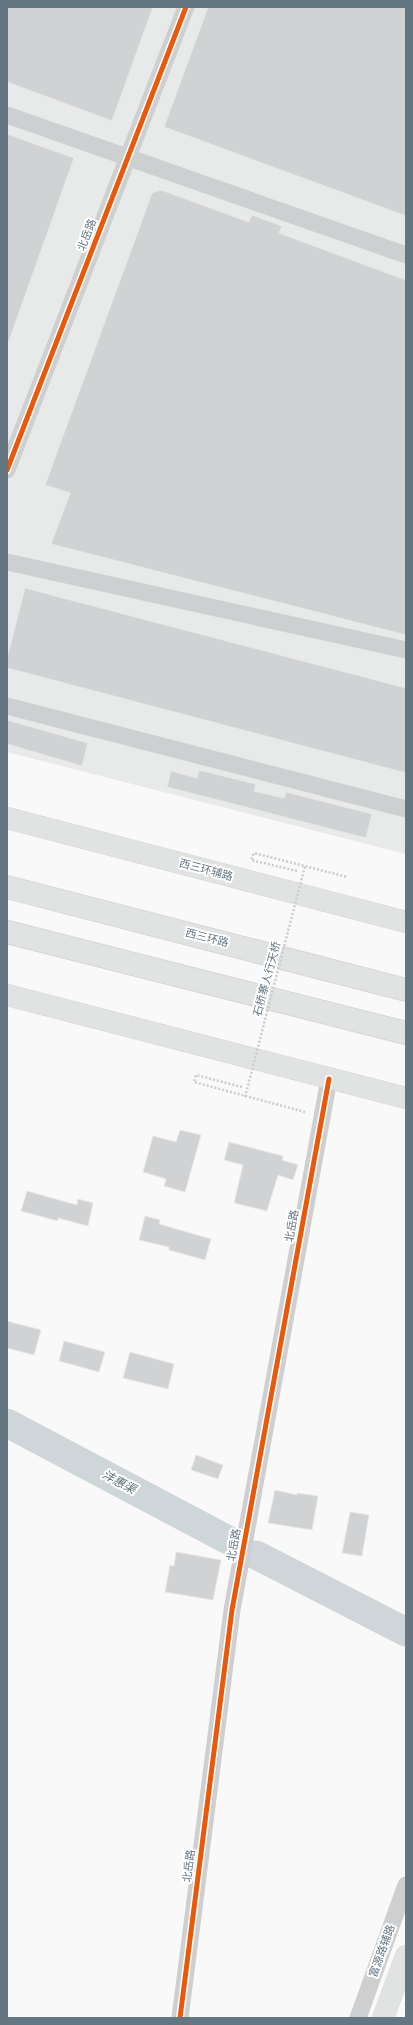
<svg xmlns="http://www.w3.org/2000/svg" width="413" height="2025" font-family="Rubik,'Noto Sans SC',sans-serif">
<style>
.built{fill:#e8e9e9}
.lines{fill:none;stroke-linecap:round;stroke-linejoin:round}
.river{stroke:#ced6d9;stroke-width:29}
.building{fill:#d0d2d3;stroke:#e8e8e8}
.major-casing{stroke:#d5d6d7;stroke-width:22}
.highway-casing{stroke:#d5d6d6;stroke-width:24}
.path{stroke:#cbcccd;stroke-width:2.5;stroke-dasharray:2 2;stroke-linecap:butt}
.minor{stroke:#cecfd0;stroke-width:17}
.major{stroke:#e1e2e2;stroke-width:21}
.highway{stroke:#e1e2e2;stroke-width:22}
.path-bridge{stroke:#cbcccd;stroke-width:2.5;stroke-dasharray:2 2;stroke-linecap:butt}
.cycleway-casing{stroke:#fff;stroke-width:8}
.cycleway{stroke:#e8590c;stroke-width:5}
.labels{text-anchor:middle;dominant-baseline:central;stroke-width:4;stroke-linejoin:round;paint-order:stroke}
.street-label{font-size:11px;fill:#657683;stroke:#fff}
.water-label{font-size:12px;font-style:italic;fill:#60757c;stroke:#fff}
</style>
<rect width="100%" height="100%" fill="#f9f9f9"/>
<polygon class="built" points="7,7 406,7 406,854 7,752"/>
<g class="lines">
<g class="river">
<polyline points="7,1423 230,1541"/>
<polyline points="256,1555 406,1632"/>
</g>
</g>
<g class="building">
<polygon points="7,7 153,7 112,121 7,82"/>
<polygon points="208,7 406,7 406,216 164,127"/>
<polygon points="7,134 74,158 9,341 7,340"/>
<polygon points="161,190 249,222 252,215 282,226 279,233 406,280 406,635 51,544 70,493 45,485 152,193"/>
<polygon points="25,588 406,688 406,773 7,668 7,658"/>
<polygon points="7,720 88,743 82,766 7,744"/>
<polygon points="199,770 256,784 254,791 284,798 286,792 372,814 366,838 167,787 171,771 197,778"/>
<polygon points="180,1130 201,1135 185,1192 164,1186 166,1179 143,1172 153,1136 176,1142"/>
<polygon points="229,1142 283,1156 282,1160 298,1165 293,1180 278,1175 267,1211 234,1203 243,1165 224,1160"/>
<polygon points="27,1191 77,1205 78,1199 93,1203 88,1226 58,1218 58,1221 21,1211"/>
<polygon points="145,1216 160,1220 159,1224 211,1239 205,1260 169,1250 169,1247 139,1240"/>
<polygon points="7,1321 41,1330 34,1355 7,1348"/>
<polygon points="64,1341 105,1352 99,1372 59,1361"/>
<polygon points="130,1352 174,1364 168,1389 123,1378"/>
<polygon points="196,1455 223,1465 218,1479 191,1470"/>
<polygon points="275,1490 297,1495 297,1493 318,1496 312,1530 268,1523"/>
<polygon points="350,1512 369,1515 362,1556 342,1553"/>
<polygon points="176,1552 221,1560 213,1600 165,1592 170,1565 174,1566"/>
</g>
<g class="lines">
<g class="major-casing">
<g id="major">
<polyline points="7,818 406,922"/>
<polyline points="7,995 406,1098"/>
<polyline points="383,2018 406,1956"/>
</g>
</g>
<g class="highway-casing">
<g id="highway">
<polyline points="7,887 406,990"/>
<polyline points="7,932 406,1033"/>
</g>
</g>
<g class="path">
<polyline points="297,871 251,860 254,853 347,877"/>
<polyline points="242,1087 196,1075 194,1082 305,1112"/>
</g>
<g class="minor">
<polyline points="7,115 406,255"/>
<polyline points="7,470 186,7"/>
<polyline points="7,562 406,650"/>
<polyline points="7,706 406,809"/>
<polyline points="180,2018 232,1610 329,1079"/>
<polyline points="358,2018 406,1885"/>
</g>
<use href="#major" class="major"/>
<use href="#highway" class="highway"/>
<polyline class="path-bridge" points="245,1097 305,866"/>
<g class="cycleway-casing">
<g id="cycleway">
<polyline points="7,470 186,7"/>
<polyline points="180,2018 232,1610 329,1079"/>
</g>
</g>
<use href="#cycleway" class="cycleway"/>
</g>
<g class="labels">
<g class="street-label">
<text transform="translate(87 235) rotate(-69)">北岳路</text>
<text transform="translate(206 870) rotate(15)">西三环辅路</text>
<text transform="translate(207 938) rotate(14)">西三环路</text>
<text transform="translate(267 979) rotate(-75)">石桥寨人行天桥</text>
<text transform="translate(292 1226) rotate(-80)">北岳路</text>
<text transform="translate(234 1545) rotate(-80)">北岳路</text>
<text transform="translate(189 1866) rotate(-83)">北岳路</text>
<text transform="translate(382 1951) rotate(-70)">富源路辅路</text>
</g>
<g class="water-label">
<text transform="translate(119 1482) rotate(28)">沣惠渠</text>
</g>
</g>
<rect width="413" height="2025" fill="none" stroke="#657683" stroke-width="16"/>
</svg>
